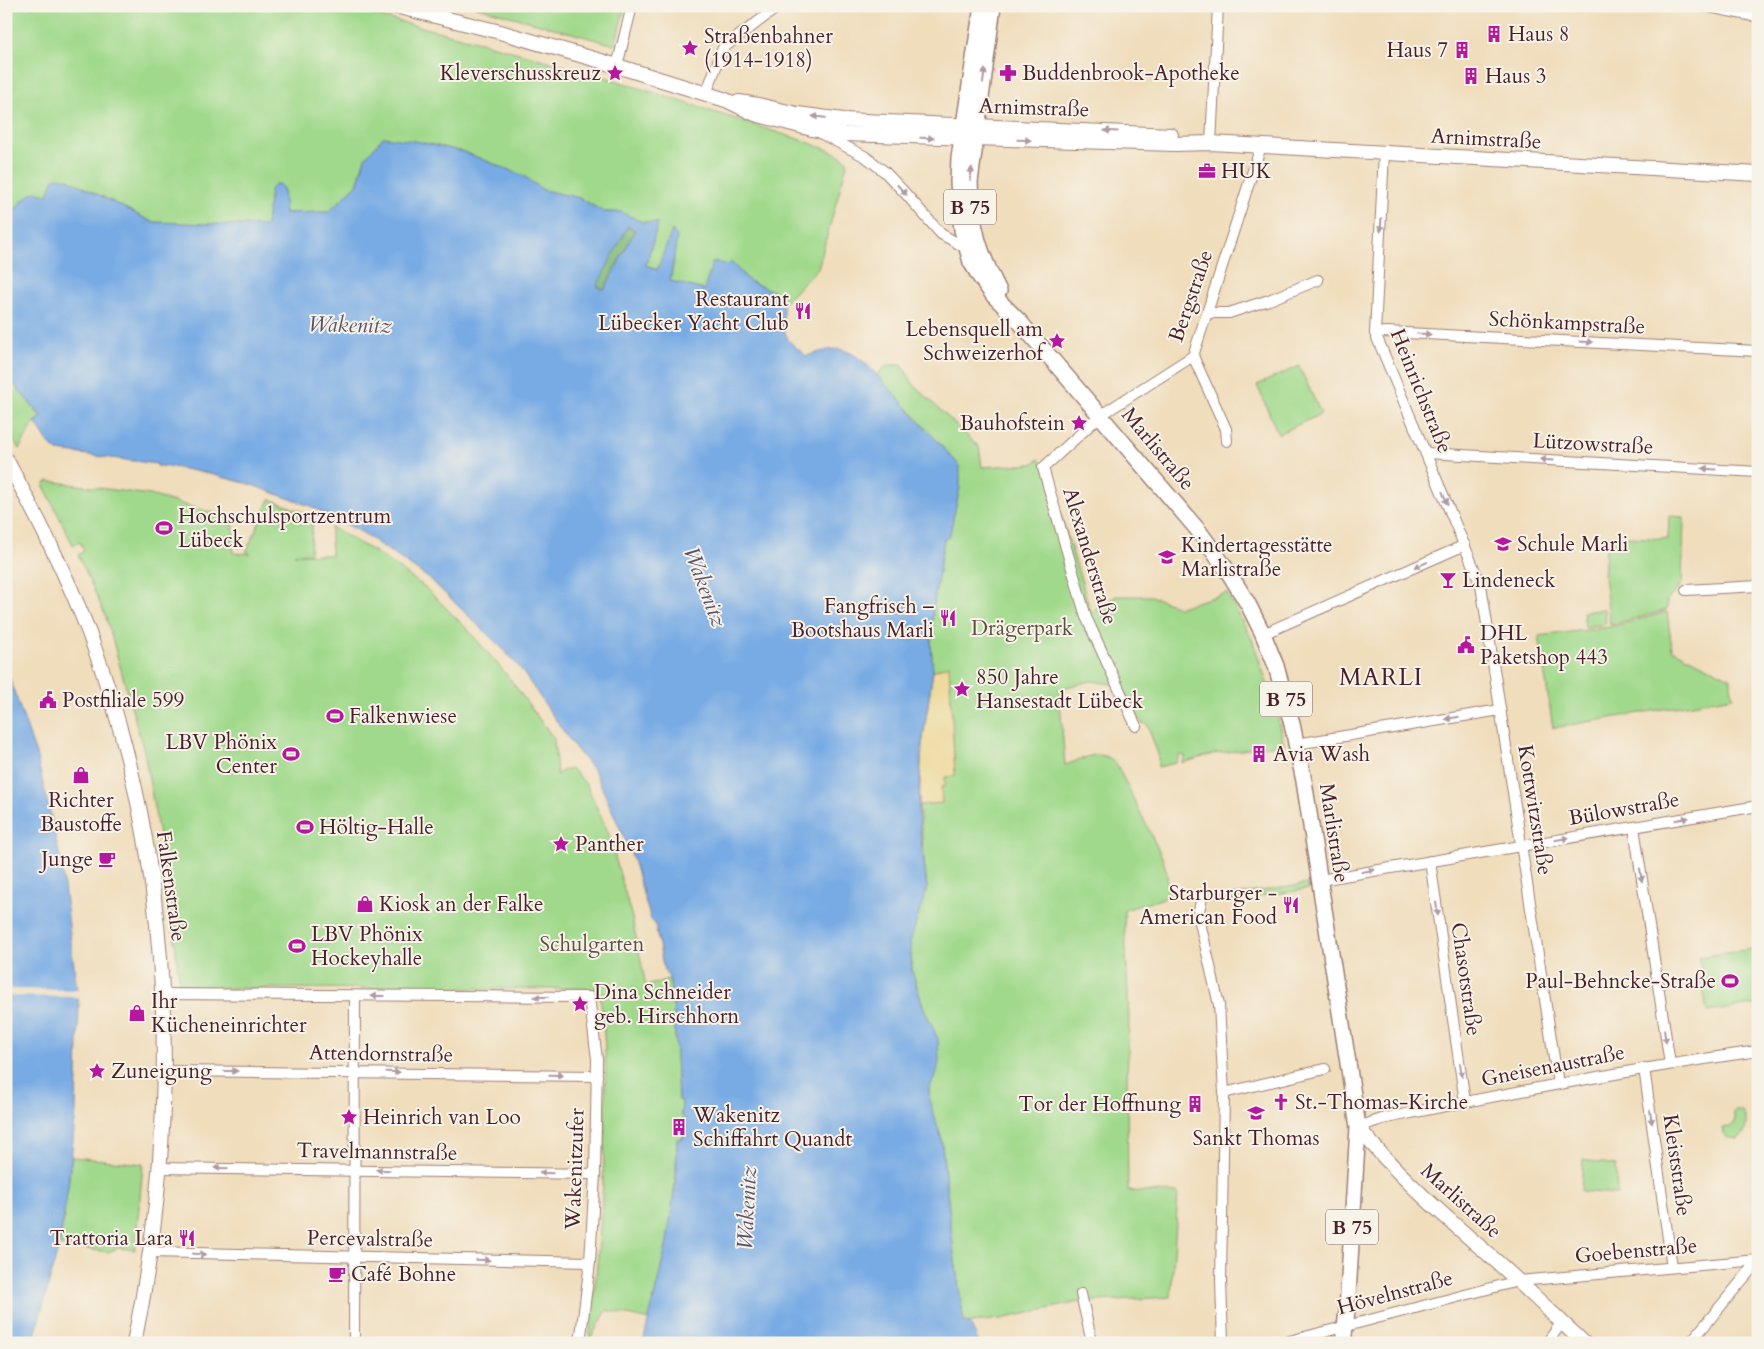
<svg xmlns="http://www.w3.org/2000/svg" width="1764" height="1349" font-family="Cardo,serif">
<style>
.green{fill:#a0d98b;stroke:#757c5b}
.forest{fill:#80b977;stroke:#656c51}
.sand{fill:#eeda9e;stroke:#9c7c64}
.water{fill:#78abe4;stroke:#616588;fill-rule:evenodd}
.pier{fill:#f0ddbc}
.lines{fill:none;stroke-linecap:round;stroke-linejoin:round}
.street-casing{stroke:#9d7e74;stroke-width:12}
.secondary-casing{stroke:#9d7e74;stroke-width:16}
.primary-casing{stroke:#9d7e74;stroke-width:18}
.street{stroke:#fff;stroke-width:10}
.secondary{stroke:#fff;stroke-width:14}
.primary{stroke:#fff;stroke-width:15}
.oneway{fill:#ae9aa0}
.labels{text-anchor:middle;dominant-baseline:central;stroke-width:4;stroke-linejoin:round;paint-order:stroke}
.shield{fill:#f7f3e8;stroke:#7e5f64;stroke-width:1}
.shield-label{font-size:20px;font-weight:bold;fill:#4a1f2b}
.poi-label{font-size:21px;fill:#4a1f2b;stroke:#f7f3e8;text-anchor:start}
.street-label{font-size:21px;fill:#4a1f2b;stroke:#f7f3e8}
.park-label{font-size:21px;fill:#604e43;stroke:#f7f3e8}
.water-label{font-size:22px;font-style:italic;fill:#5a506c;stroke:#f7f3e8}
.quarter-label{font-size:24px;letter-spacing:1px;fill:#4a1f2b;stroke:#f7f3e8}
</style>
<rect width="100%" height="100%" fill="#f7f3e8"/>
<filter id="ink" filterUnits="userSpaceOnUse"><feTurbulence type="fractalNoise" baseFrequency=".02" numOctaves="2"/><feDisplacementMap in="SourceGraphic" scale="10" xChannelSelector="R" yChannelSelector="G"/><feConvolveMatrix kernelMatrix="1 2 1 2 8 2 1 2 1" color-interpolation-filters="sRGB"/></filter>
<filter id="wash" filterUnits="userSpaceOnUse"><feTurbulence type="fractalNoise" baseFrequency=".0096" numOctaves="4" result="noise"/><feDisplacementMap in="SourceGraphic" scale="20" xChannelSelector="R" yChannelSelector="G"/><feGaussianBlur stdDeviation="1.12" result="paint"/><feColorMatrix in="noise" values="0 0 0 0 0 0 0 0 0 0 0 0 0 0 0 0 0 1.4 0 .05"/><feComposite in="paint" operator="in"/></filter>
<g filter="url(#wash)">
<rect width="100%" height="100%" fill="#f0ddbc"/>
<g class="green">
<polygon points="6,6 339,6 480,42 608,78 807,142 836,153 847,160 847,164 818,268 783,304 775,292 749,281 731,262 704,290 670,281 674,261 672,231 658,270 646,265 658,223 642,222 621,212 604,212 580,198 543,190 524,176 464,152 415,141 365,158 357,185 328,212 285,213 283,189 270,190 266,226 152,222 68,179 53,181 48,195 22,201 11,216 6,209"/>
<polygon points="474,6 625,6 615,45"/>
<path d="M888 365H902L914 385 979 447 982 467 1033 464 1039 459 1048 473 1091 612 1116 596H1151L1179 607 1227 593 1252 639 1274 703 1284 744 1214 754 1182 763 1186 756 1180 755 1176 763 1158 767V754L1147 724 1142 723 1120 685 1091 681 1059 689 1065 765C1085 759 1098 747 1116 763L1162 857 1167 873 1168 897 1124 910 1129 1018 1127 1083 1128 1191 1178 1193 1171 1297 1079 1302 1001 1319 964 1323 954 1254 941 1137 929 1100V1088L936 1075 923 1006 912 971 910 942 927 888 919 805 942 803 941 787 945 777 955 776 949 665 933 671 931 645 933 609 944 539 876 375Z"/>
<polygon points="1299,366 1321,414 1278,434 1257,385"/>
<polygon points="6,375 42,418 35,422 19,449 6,429"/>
<path d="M49 481 150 495 234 519 233 553 249 554V552H246L270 499 300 511 313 518 310 553 294 554 331 555V527L375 552 425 587 468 630 507 675 554 739 557 775 562 771 572 769 586 784 608 832 632 918 646 986 669 979 674 1012 678 1100 682 1101 681 1116 684 1117 683 1139H677C676 1199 667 1262 649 1320L607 1310 589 1341C598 1266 604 1192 605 1118 606 1074 606 1032 599 989L180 988 170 897 144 751 106 617 78 555 84 551 80 542 73 545 44 486 45 483Z"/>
<polygon points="1669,516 1684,517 1682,582 1677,590 1667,600 1667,610 1610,625 1604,576 1607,536 1668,539"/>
<polygon points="1604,609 1606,624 1585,627 1583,612"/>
<polygon points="1667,612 1672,649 1730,678 1733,697 1553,728 1539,636 1610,627"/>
<polygon points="1307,884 1308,889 1215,903 1215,898"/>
<polygon points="1758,948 1758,1004 1707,1012 1699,957"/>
<path d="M1734 1111H1742C1748 1119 1746 1125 1744 1134L1737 1139 1725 1137 1723 1128 1730 1127 1734 1123Z"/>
<polygon points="72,1157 143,1164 135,1250 118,1248 108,1252 59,1245"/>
<polygon points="1583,1160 1616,1165 1617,1194 1581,1191"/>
</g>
<polygon class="forest" points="627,226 635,230 604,290 596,286"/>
<polygon class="sand" points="949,665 955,776 945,777 945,787 941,787 942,803 919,805 922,745 933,671"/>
<g class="water">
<path d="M383 137 415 141 464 152 524 176 543 190 580 198 604 212H621L642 222 658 223 646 265 657 270 672 230 677 237 670 281 704 290 713 261 728 265 731 262 749 281 775 292 783 304 784 330 789 341 806 356C817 353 832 347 843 350 863 356 876 375 890 389 913 414 936 440 960 466V488L949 538 944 539 933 609 931 645 933 671 922 745 918 812 927 888 910 942 912 971 923 1006 938 1039 939 1062 936 1075 929 1088V1100L941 1137 954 1254 964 1322 970 1323 979 1343H643L666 1247 676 1179 677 1139H683L684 1117 681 1116 682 1101 678 1100 674 1012 669 977 664 971 655 924 651 920 631 853 595 772 573 745 520 668 502 648 431 580 363 533 310 506 249 484 206 473 167 466H157V464L58 451 49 444 35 422 42 417 6 375V209L11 215 22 201 34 192 48 195 53 180 57 177 68 179 152 222 266 226 270 190 275 184H280L283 189 285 213 328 212 357 185 365 158ZM628 226 635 230 604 290 597 286Z"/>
<polygon points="6,668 36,754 49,808 61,862 79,1006 76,1111 68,1187 59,1245 33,1343 6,1343"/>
</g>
<polygon class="pier" points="6,989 80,990 81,997 6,996"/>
</g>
<g filter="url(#ink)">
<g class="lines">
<g class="street-casing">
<g id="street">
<polyline points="1704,6 1758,17"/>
<polyline points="617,66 632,6"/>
<polyline points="706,94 723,48 779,6"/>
<polyline points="822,134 866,157 885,172 905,193 941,234 966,248"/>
<polyline points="1211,143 1218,6"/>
<polyline points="1384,153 1375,333 1481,585 1558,1084"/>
<polyline points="1207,313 1229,313 1269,300 1318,280"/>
<polyline points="1375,333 1387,332 1758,351"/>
<polyline points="1193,356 1226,429 1227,441"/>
<polyline points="1427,453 1758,472"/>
<polyline points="1686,590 1758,586"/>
<polyline points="1263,634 1465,545"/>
<polyline points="1136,726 1086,617 1043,468 1101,415 1193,356 1261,146"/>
<polyline points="1297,744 1500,710"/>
<polyline points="1634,827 1670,1064"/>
<polyline points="1430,861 1465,1102"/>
<polyline points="1320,880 1758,806"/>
<polyline points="1202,898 1198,914 1219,1005 1224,1093 1221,1281 1223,1343"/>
<polyline points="164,994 589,997 597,1059 595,1174 590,1262 580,1343"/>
<polyline points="1644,1068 1672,1267"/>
<polyline points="165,1071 597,1076"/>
<polyline points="1224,1093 1325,1069"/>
<path d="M1358 1127 1382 1119C1507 1093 1632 1069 1758 1051"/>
<polyline points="159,1168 595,1174"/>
<polyline points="150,1252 590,1262"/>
<polyline points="1081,1294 1092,1343"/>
<polyline points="354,1343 355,996"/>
<polyline points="1282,1343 1518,1281 1758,1260"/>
<polyline points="1547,1343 1562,1322"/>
<polyline points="1690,1343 1758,1261"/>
</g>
</g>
<g class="secondary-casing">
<g id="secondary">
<polyline points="395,6 500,32 601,61 726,100 755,114 812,129 843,134 1175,144 1211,143 1758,174"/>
<polyline points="739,102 758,105 797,114 843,120 1171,135"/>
<path d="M6 459C37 516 66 573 89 633 174 859 183 1108 134 1343"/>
<path d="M1358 1127C1398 1177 1447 1218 1495 1260 1525 1287 1554 1315 1584 1343"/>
</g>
</g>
<g class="primary-casing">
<g id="primary">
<polyline points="982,6 959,158 958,182 962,230 971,262 980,277 994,296 1019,321 1198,530 1229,573 1248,604 1263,634 1276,666 1292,724 1304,781 1358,1127 1347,1311 1343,1343"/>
<path d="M993 6 970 182C971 226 979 252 999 291"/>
</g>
</g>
<use href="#street" class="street"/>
<use href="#secondary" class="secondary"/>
<use href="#primary" class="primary"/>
</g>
<defs><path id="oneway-solid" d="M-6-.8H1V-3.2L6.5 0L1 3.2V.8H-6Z" transform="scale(1.25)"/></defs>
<g class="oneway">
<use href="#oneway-solid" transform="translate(984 76) rotate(-81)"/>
<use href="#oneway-solid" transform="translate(819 117) rotate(-173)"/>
<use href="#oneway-solid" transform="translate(1111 131) rotate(-177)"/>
<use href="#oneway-solid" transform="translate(927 138) rotate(2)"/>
<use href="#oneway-solid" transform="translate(1024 140) rotate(2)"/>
<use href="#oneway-solid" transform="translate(971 174) rotate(-83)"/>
<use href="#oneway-solid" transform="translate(902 190) rotate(47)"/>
<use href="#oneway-solid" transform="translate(1381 225) rotate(93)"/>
<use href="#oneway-solid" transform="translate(1424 334) rotate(3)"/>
<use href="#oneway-solid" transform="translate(1586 342) rotate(3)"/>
<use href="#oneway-solid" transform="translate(1547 460) rotate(-177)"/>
<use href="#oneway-solid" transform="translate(1709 469) rotate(-177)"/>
<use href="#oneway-solid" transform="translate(1445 498) rotate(67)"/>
<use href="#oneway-solid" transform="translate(1421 565) rotate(156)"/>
<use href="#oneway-solid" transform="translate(1452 718) rotate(171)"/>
<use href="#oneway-solid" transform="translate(1682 819) rotate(-10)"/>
<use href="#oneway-solid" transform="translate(1562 839) rotate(-10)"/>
<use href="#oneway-solid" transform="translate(1368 871) rotate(-10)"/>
<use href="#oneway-solid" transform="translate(1641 875) rotate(81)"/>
<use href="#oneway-solid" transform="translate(1437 909) rotate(82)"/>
<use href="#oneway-solid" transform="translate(378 996) rotate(-180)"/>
<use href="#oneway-solid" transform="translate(541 997) rotate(-180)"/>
<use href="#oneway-solid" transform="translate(1665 1036) rotate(81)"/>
<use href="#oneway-solid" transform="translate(1461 1070) rotate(82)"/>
<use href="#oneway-solid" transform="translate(231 1071)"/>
<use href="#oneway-solid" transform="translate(393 1072) rotate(1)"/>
<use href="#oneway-solid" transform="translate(556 1075) rotate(1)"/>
<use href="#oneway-solid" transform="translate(1651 1117) rotate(82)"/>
<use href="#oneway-solid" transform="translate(221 1168) rotate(-179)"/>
<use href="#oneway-solid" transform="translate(383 1170) rotate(-179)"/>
<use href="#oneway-solid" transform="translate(546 1173) rotate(-179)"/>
<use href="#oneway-solid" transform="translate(199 1254) rotate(1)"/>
<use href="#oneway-solid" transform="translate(483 1260) rotate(1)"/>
</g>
</g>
<defs>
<g id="building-bare" transform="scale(1.35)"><path d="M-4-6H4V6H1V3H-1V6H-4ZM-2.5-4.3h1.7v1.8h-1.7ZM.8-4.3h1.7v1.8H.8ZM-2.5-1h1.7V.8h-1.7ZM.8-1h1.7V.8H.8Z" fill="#b5179e" stroke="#f7f3e8" stroke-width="2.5" paint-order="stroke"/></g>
<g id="sight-bare" transform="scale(1.35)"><path d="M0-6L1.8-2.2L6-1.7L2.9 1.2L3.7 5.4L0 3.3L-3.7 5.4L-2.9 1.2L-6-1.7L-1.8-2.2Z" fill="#b5179e" stroke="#f7f3e8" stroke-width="2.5" paint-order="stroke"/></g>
<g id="pharmacy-bare" transform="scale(1.35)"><path d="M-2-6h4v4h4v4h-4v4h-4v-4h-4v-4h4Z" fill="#b5179e" stroke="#f7f3e8" stroke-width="2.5" paint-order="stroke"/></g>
<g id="office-bare" transform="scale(1.35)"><path d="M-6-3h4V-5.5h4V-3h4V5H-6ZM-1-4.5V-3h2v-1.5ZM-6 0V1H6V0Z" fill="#b5179e" stroke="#f7f3e8" stroke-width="2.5" paint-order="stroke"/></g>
<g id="restaurant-bare" transform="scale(1.35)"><path d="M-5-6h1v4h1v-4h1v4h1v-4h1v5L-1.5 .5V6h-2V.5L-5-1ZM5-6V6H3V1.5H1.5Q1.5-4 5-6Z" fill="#b5179e" stroke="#f7f3e8" stroke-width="2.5" paint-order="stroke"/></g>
<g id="stadium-bare" transform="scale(1.35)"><path d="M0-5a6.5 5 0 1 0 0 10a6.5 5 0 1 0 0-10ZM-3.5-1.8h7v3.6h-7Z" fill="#b5179e" stroke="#f7f3e8" stroke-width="2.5" paint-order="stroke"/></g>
<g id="school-bare" transform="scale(1.35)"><path d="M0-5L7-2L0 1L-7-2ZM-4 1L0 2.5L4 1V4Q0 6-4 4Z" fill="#b5179e" stroke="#f7f3e8" stroke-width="2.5" paint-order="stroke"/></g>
<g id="bar-bare" transform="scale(1.35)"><path d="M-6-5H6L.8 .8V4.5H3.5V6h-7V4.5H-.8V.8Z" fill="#b5179e" stroke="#f7f3e8" stroke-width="2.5" paint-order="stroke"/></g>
<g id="civic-bare" transform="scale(1.35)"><path d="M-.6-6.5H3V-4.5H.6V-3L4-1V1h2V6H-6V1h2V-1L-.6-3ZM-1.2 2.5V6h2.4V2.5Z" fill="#b5179e" stroke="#f7f3e8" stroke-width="2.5" paint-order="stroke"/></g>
<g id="shop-bare" transform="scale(1.35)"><path d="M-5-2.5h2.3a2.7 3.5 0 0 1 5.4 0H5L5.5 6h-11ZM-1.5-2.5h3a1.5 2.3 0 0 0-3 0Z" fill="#b5179e" stroke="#f7f3e8" stroke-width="2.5" paint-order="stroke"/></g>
<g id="cafe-bare" transform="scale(1.35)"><path d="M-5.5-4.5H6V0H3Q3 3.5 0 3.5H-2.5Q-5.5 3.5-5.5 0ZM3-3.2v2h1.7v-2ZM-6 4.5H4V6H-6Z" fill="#b5179e" stroke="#f7f3e8" stroke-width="2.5" paint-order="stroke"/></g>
<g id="church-bare" transform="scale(1.35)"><path d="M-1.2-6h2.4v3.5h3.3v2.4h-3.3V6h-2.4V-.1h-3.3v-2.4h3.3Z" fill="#b5179e" stroke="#f7f3e8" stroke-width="2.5" paint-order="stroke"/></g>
</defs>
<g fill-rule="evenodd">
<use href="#building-bare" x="1494" y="34"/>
<use href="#sight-bare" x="690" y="48"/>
<use href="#building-bare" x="1462" y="50"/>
<use href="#sight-bare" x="615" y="73"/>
<use href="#pharmacy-bare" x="1008" y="73"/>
<use href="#building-bare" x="1471" y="76"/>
<use href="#office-bare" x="1207" y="171"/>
<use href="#restaurant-bare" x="803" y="311"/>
<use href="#sight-bare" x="1057" y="341"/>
<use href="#sight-bare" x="1079" y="423"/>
<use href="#stadium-bare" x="164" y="528"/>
<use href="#school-bare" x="1503" y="544"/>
<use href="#school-bare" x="1167" y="557"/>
<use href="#bar-bare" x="1448" y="580"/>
<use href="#restaurant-bare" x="948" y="618"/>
<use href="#civic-bare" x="1466" y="645"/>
<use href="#sight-bare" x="962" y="689"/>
<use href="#civic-bare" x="48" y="700"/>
<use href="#stadium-bare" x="335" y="716"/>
<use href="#stadium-bare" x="291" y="754"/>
<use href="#building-bare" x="1259" y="754"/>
<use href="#shop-bare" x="81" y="775"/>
<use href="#stadium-bare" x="305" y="827"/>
<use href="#sight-bare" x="561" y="844"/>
<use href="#cafe-bare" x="107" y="859"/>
<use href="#shop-bare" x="365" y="904"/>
<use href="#restaurant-bare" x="1291" y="905"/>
<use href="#stadium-bare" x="297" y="946"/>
<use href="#stadium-bare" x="1730" y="981"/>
<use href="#sight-bare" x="580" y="1004"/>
<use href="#shop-bare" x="137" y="1013"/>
<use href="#sight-bare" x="97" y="1071"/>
<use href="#church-bare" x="1281" y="1102"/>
<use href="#building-bare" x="1195" y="1104"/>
<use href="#school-bare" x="1256" y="1113"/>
<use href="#sight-bare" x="349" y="1117"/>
<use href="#building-bare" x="679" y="1127"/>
<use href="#restaurant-bare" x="187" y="1238"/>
<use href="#cafe-bare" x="337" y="1274"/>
</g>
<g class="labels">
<g class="shield">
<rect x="944" y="189.5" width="52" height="35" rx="4"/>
<rect x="1260" y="681.5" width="52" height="35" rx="4"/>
<rect x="1326" y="1209.5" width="52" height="35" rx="4"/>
</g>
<g class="shield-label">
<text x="970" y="207">B 75</text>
<text x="1286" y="699">B 75</text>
<text x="1352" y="1227">B 75</text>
</g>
<g class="poi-label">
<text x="1508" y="34">Haus 8</text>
<text x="704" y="36">Straßenbahner<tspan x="704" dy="24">(1914-1918)</tspan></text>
<text x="1448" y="50" text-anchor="end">Haus 7</text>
<text x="601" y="73" text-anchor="end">Kleverschusskreuz</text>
<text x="1022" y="73">Buddenbrook-Apotheke</text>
<text x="1485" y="76">Haus 3</text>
<text x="1221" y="171">HUK</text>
<text x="789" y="299" text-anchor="end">Restaurant<tspan x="789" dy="24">Lübecker Yacht Club</tspan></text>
<text x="1043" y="329" text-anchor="end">Lebensquell am<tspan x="1043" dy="24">Schweizerhof</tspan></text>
<text x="1065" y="423" text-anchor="end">Bauhofstein</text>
<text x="178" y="516">Hochschulsportzentrum<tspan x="178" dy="24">Lübeck</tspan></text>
<text x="1517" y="544">Schule Marli</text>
<text x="1181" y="545">Kindertagesstätte<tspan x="1181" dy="24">Marlistraße</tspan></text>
<text x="1462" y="580">Lindeneck</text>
<text x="934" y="606" text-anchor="end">Fangfrisch –<tspan x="934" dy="24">Bootshaus Marli</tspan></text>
<text x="1480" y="633">DHL<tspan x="1480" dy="24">Paketshop 443</tspan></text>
<text x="976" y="677">850 Jahre<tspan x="976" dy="24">Hansestadt Lübeck</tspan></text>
<text x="62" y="700">Postfiliale 599</text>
<text x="349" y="716">Falkenwiese</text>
<text x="277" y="742" text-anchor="end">LBV Phönix<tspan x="277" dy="24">Center</tspan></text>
<text x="1273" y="754">Avia Wash</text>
<text x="81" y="800" text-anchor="middle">Richter<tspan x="81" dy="24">Baustoffe</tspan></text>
<text x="319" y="827">Höltig-Halle</text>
<text x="575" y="844">Panther</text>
<text x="93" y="859" text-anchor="end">Junge</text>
<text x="1277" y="893" text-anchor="end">Starburger -<tspan x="1277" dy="24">American Food</tspan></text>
<text x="379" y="904">Kiosk an der Falke</text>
<text x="311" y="934">LBV Phönix<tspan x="311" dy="24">Hockeyhalle</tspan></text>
<text x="1716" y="981" text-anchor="end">Paul-Behncke-Straße</text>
<text x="594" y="992">Dina Schneider<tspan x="594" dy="24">geb. Hirschhorn</tspan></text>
<text x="151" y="1001">Ihr<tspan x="151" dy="24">Kücheneinrichter</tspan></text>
<text x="111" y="1071">Zuneigung</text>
<text x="1295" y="1102">St.-Thomas-Kirche</text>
<text x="1181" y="1104" text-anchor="end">Tor der Hoffnung</text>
<text x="693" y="1115">Wakenitz<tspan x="693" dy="24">Schiffahrt Quandt</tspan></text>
<text x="363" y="1117">Heinrich van Loo</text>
<text x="1256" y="1138" text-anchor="middle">Sankt Thomas</text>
<text x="173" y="1238" text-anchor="end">Trattoria Lara</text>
<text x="351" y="1274">Café Bohne</text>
</g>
<g class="street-label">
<text transform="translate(1034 108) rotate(2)">Arnimstraße</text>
<text transform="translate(1486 139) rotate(3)">Arnimstraße</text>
<text transform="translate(1191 296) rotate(-71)">Bergstraße</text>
<text transform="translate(1567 323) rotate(3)">Schönkampstraße</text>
<text transform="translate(1421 391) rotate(68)">Heinrichstraße</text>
<text transform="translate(1593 444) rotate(3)">Lützowstraße</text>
<text transform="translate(1158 449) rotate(50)">Marlistraße</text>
<text transform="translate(1090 556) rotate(73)">Alexanderstraße</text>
<text transform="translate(1624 809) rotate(-10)">Bülowstraße</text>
<text transform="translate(1535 810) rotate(81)">Kottwitzstraße</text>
<text transform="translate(1334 833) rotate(81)">Marlistraße</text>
<text transform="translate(171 886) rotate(82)">Falkenstraße</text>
<text transform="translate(1466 979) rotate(82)">Chasotstraße</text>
<text transform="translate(381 1054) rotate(1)">Attendornstraße</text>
<text transform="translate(1553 1066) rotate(-11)">Gneisenaustraße</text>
<text transform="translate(377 1152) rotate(1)">Travelmannstraße</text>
<text transform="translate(1677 1165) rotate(82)">Kleiststraße</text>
<text transform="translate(575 1169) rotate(-88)">Wakenitzufer</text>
<text transform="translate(1461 1201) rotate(42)">Marlistraße</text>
<text transform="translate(370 1239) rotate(1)">Percevalstraße</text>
<text transform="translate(1636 1251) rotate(-5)">Goebenstraße</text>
<text transform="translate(1395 1293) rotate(-15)">Hövelnstraße</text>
</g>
<g class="park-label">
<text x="1022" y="628">Drägerpark</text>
<text x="592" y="944">Schulgarten</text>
</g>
<g class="water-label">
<text transform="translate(350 325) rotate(1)">Wakenitz</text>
<text transform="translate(705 587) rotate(69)">Wakenitz</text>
<text transform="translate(747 1208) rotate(-87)">Wakenitz</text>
</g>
<g class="quarter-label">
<text x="1381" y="677">MARLI</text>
</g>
</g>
<rect width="1764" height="1349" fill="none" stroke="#f7f3e8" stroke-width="25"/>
</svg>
